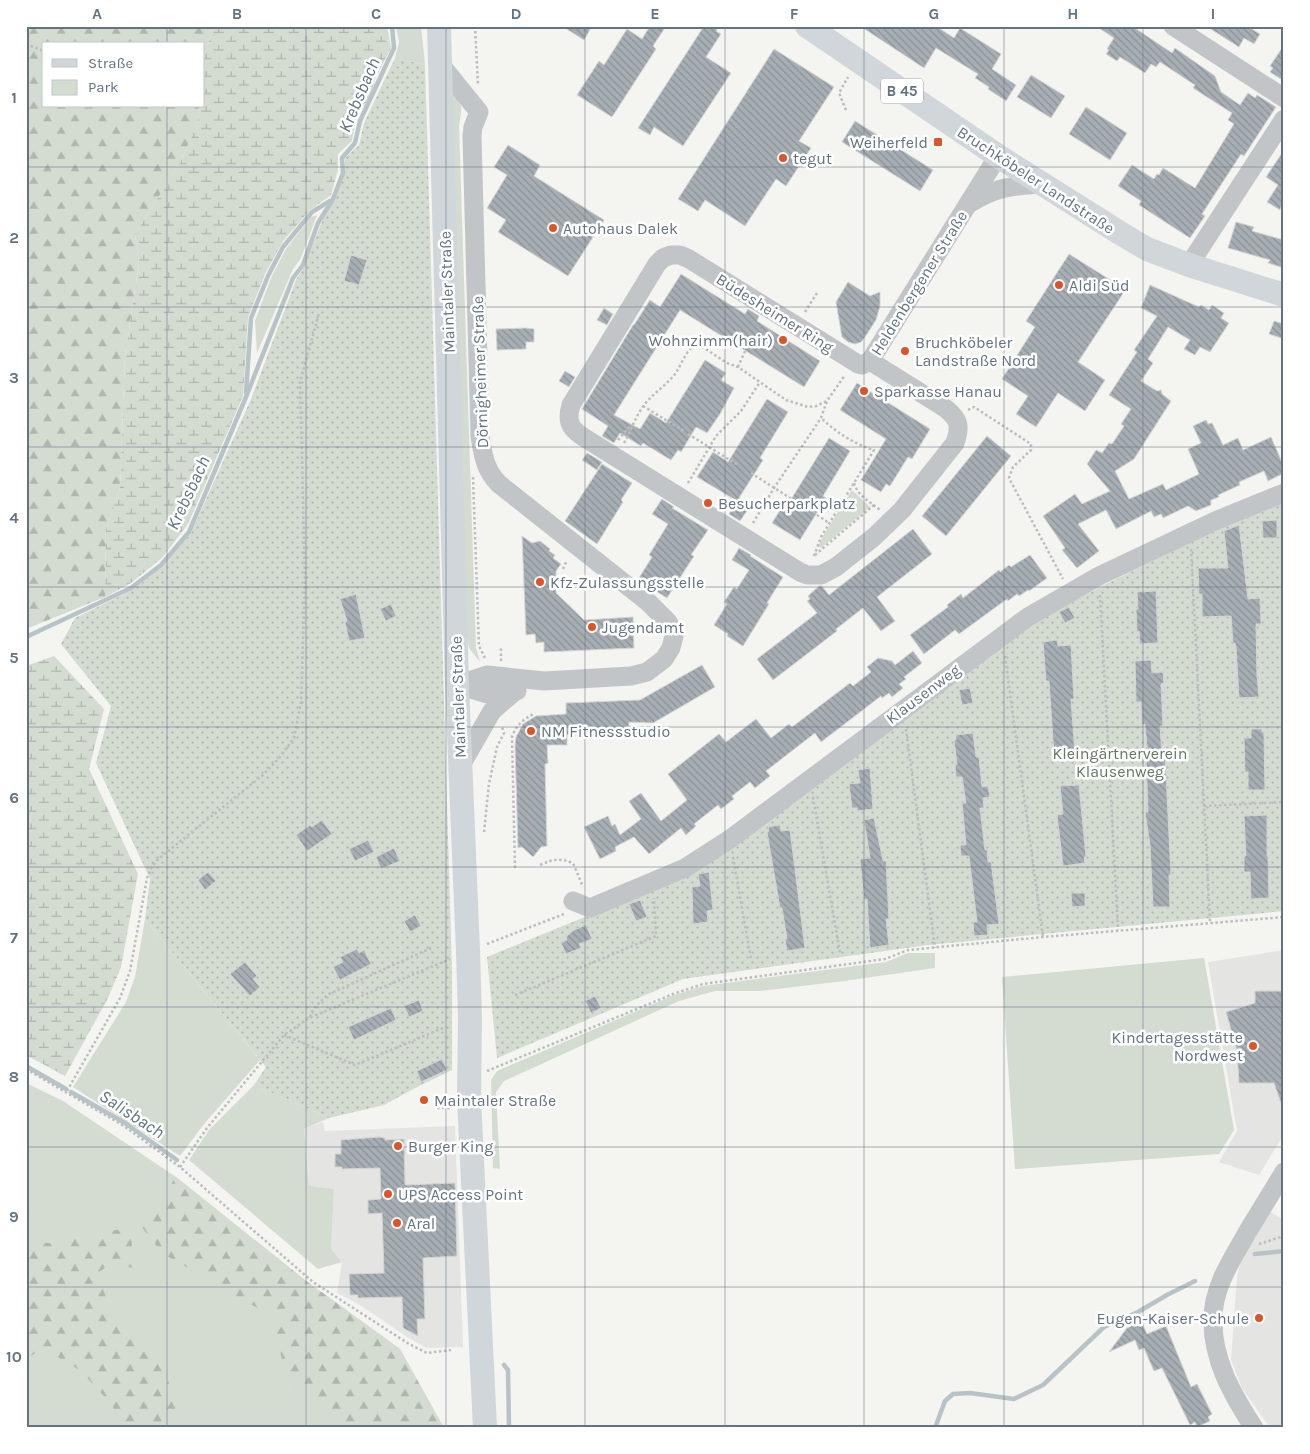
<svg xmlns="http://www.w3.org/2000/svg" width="1310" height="1454" font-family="Karla,sans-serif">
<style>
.built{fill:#e4e5e3}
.green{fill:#d4dbd1}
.forest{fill:url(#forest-firs)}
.wetland{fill:url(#wetland-marsh)}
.garden{fill:url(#garden-dots)}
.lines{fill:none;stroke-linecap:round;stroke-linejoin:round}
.stream{stroke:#b8c3c7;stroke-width:4.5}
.building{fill:url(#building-back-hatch);stroke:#d5d5d3}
.path{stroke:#bbbdbf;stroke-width:2.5;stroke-dasharray:2.5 2.5;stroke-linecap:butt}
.minor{stroke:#c2c5c8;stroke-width:19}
.major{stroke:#d1d6da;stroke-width:24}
.grid{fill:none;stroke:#647380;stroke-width:1;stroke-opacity:0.55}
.poi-dot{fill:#dc5427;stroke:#fff;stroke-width:2}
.labels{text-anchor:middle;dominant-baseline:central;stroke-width:5;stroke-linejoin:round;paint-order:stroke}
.shield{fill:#fff;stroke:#929da6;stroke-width:1}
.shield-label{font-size:15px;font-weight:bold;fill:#647380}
.poi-label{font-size:16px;fill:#647380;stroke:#fff;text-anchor:start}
.street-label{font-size:16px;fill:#647380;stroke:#fff}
.park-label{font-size:16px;fill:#667762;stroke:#fff}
.water-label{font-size:18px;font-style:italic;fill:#5f757e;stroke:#fff}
.neatline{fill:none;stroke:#647380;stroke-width:2}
.grid-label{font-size:16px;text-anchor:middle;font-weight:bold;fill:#647380}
</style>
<defs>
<pattern id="forest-firs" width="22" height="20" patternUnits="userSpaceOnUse" patternTransform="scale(1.25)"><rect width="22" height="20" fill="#d4dbd1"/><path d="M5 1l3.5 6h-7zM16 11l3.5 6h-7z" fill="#b0b6af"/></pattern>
<pattern id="wetland-marsh" width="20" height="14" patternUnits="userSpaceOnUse" patternTransform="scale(1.25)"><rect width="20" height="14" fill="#d4dbd1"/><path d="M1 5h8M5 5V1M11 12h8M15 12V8" fill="none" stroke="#b0b6af"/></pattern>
<pattern id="garden-dots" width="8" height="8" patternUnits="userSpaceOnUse" patternTransform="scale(1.25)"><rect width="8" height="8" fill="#d4dbd1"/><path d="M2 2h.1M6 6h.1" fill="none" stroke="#b0b6af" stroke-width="1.8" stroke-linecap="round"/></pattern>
<pattern id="building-back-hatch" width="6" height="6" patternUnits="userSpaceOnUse" patternTransform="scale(1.25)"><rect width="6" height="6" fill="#a8afb4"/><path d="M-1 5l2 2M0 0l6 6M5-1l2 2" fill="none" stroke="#8c9398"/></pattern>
</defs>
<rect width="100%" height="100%" fill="#f4f4f0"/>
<g class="built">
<polygon points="1284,950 1284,1134 1259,1175 1219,1162 1237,1131 1208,962"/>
<polygon points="323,1122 325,1131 455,1126 463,1347 427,1348 407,1337 360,1305 337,1293 342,1262 331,1249 334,1190 309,1187 304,1129"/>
<polygon points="1266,1209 1284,1220 1284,1428 1270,1428 1242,1388 1231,1360 1237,1277 1242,1257"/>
</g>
<g class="green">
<polygon points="396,26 421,26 425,65 395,58 399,42"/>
<path d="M451 89C464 104 462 107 459 126L476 648 480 662 469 648 466 631Z"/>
<polygon points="317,215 301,258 293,269 257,353 255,321 271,278 286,249 311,217"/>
<polygon points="852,490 870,507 821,548 818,546 823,536"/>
<polygon points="145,919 260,1060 204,1124 180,1156 73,1087 126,1002 135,977"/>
<polygon points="908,953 935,953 935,968 844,981 760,991 715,991 679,1001 504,1081 496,1092 500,1169 493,1168 491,1080 497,1071 674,995 703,986 886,962"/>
<polygon points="1204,958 1234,1130 1219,1154 1015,1169 1002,977"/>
<polygon points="26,1083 63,1101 176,1177 305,1280 400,1349 444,1428 26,1428"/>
<polygon points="254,1085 329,1118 304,1129 309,1186 334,1189 331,1249 342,1262 318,1269 189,1160 209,1130"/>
</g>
<g class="forest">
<polygon points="26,26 214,26 204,56 204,44 44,44 44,106 199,106 197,125 180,163 135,234 139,263 125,356 120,488 106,530 105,597 26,629"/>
<polygon points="176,1177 305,1280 400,1349 444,1428 336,1428 338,1417 287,1384 273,1317 162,1253 141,1226"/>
<polygon points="131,1227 133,1268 111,1263 98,1273 110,1310 165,1367 180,1428 118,1428 124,1425 111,1404 81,1371 43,1348 26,1359 26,1239 48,1243"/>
</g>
<g class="wetland">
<polygon points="214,26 387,26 391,48 376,77 371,94 356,119 352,141 338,154 338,170 331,195 310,210 283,241 265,274 248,317 243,396 188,524 163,557 131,583 105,597 106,530 120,488 125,356 139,263 135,234 180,163 197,125 199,106 204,106 204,56"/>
<polygon points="54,656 104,709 89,769 138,874 121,967 108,998 65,1076 26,1055 26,666"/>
</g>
<g class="garden">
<polygon points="395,58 425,65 452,971 452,1070 415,1088 384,1105 329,1118 254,1085 266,1067 145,919 150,879 96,763 111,706 61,644 75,618 132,590 163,566 191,533 251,399 296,280 304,267 325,214 335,200 345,173 345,158 359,145 364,123"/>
<polygon points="1284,503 1284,911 928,945 683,979 497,1058 487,957 697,871 1031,624 1106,584 1205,535"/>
</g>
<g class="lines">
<g class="stream">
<polyline points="246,393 251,318 268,276 283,247 312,212 330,201"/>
<polyline points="26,637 131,588 161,565 189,532 246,397 293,278 303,265 318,223 333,199 343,173 342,158 355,143 360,121 394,48 392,26"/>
<polyline points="26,1066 66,1089"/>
<polyline points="71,1092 125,1123 177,1160"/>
<polyline points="1255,1254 1284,1251"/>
<polyline points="504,1365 508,1370 509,1428"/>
<polyline points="935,1428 945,1401 953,1394 970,1393 1014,1399 1043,1385 1104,1327 1138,1312 1167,1295 1195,1281"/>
</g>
</g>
<g class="building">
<polygon points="562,26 592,26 584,40"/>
<polygon points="650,26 666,26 653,46 656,49 612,117 577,95 599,61 604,65 627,29 642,39"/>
<polygon points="704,26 719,26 716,31 721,34 706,57 731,73 683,146 654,127 650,135 638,128"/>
<polygon points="860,26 936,26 954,38 960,28 1001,54 992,69 1016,85 1006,101 988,89 989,87 975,78 978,74 936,48 924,68"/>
<polygon points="1096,26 1132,26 1172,53 1175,48 1215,76 1221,92 1240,105 1248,93 1255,98 1257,95 1276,107 1244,156 1241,154 1202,214 1205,216 1190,238 1139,205 1141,201 1118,186 1132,165 1154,179 1157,174 1159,175 1163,168 1195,188 1234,124 1228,120 1232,113 1193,88 1195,85 1160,62 1156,67 1151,64 1145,73 1120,57 1117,61 1106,54 1109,50 1107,49 1114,38"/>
<polygon points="1206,26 1252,26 1250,28 1260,34 1254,44 1244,38 1239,47"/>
<polygon points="1284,45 1284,81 1270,72 1273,68 1270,66"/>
<polygon points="774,49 834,87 799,141 811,148 786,186 776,179 745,226 705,200 698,211 678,199"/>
<polygon points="1031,75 1065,96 1051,118 1017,97"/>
<polygon points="1086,107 1127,133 1110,160 1069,134"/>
<polygon points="855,121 933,170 920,191 842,142"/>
<polygon points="508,145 540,165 534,176 604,220 568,276 498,232 506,220 487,208 507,175 494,167"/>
<polygon points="1284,150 1284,198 1280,210 1267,202 1278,185 1266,177"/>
<polygon points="1236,222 1254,227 1252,231 1284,240 1284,268 1268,263 1270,260 1228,248"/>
<polygon points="1069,254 1112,281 1110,283 1124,292 1078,362 1105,380 1085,411 1058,393 1036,427 1016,414 1028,396 1002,379 1035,327 1026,321"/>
<polygon points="351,255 367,260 359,285 344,281"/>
<polygon points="681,274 745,314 748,309 759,316 757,321 820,361 804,387 680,310 614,415 640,429 650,413 666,423 705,360 726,373 721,380 734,388 720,414 707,433 696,427 681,452 678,450 671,460 643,443 641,446 620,433 614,443 602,436 608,426 582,409 633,325 634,325 650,300 660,307"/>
<polygon points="848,282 870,296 880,292 880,306 876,320 865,337 861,342 855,344 848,342 842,337 836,302"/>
<polygon points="1150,285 1199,307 1201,305 1209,310 1212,305 1224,313 1221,318 1229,323 1210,352 1200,347 1195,355 1184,349 1190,340 1168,327 1148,359 1153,363 1141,381 1157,391 1161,390 1162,394 1171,401 1134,459 1115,471 1129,499 1163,484 1166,490 1199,474 1188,449 1201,443 1193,426 1206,420 1208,424 1212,423 1223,445 1238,438 1243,450 1271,437 1284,467 1284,473 1268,481 1264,471 1239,482 1240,485 1218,495 1219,497 1211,500 1211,505 1196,511 1188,506 1163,518 1161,514 1154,517 1151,511 1116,529 1106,510 1078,524 1099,551 1077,568 1062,550 1065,548 1043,516 1075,494 1082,504 1110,491 1087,464 1096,450 1102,453 1109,443 1112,444 1124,426 1121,424 1131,409 1109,395 1137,352 1134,350 1157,316 1141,308"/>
<polygon points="604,308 613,314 607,325 597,320"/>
<polygon points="1274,321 1284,324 1284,339 1269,334"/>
<polygon points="526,328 534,329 534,342 526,342 526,349 497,350 496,329"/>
<polygon points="565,371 575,377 569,387 559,381"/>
<polygon points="857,383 877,396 881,390 891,397 887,402 930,429 912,459 908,457 890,486 886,484 881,492 861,480 886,439 840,410"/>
<polygon points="767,399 788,412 760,458 763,460 739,498 751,505 740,521 729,514 737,501 697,477 713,452 728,462"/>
<polygon points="987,436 1011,456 946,536 922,516"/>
<polygon points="829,438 850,451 823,496 826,498 800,540 772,523 787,499 790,501"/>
<polygon points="587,453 602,462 597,470 582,460"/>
<polygon points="602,464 632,483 621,500 623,502 597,544 565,521"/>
<polygon points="662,499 674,507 672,508 708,530 691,555 694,556 667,598 651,588 652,586 639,578 652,557 649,555 668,524 652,514"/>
<polygon points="1277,520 1277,538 1263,538 1262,521"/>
<polygon points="1239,525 1248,599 1260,598 1261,624 1256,624 1257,675 1259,697 1239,698 1236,647 1235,643 1233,643 1231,616 1202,617 1202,594 1199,594 1198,568 1228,568 1224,531"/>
<polygon points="913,529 932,554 877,597 895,621 881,631 863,608 836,629 837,631 773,680 757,659 817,613 807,601 810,599 808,596 819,586 822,586 829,595"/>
<polygon points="522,536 532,543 540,541 550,549 549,551 555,555 553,558 561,564 556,571 556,593 584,620 633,617 634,648 544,652 544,642 536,643 535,634 526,635"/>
<polygon points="739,548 751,555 750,556 783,577 767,603 769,604 743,646 727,636 728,634 714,625 727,604 724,602 734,587 737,589 749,570 732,560"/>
<polygon points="1030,555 1047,578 1029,591 1028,590 1019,596 1017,594 1008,601 1007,599 959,634 955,630 924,654 910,635 948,607 947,605 961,594 963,598 999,570 1000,572 1009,565 1011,567"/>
<polygon points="1156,591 1158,643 1140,644 1139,631 1137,632 1136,609 1138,609 1137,592"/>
<polygon points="356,594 365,638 349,641 345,622 347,621 340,599"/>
<polygon points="391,604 396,616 386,621 380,609"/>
<polygon points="1069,607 1075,618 1065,623 1059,612"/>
<polygon points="1057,640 1058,646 1071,645 1074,699 1071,699 1075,754 1054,756 1049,681 1046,681 1043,642"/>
<polygon points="913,651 922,663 904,677 906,679 899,684 903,688 892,697 889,693 882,698 881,696 821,742 815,733 766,771 770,776 755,788 750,782 732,796 734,799 721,809 718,805 694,824 696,826 686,835 681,828 649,854 634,837 615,847 616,851 600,859 584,827 608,816 612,826 615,824 620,835 641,819 629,801 641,793 661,821 687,800 668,774 719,734 726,742 756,719 771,738 789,724 792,727 850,683 853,686 871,672 867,667 878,658 892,661 895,665"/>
<polygon points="1151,660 1152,673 1163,672 1164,683 1161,684 1163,726 1160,726 1162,754 1165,753 1171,875 1169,875 1170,907 1153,907 1150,845 1145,812 1148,812 1146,758 1148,758 1145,724 1142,725 1141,702 1136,702 1135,661"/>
<polygon points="702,665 715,687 653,723 629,722 629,730 595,731 595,735 567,735 567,745 547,745 548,763 545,764 547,846 541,847 533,857 522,847 518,848 515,745 516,737 523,724 536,716 566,714 566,703 640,700"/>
<polygon points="970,688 973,703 962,705 959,690"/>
<polygon points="1251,729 1262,729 1262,732 1264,732 1265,790 1248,790 1248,772 1245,772 1244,738 1251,738"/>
<polygon points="973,733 976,757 979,757 982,787 988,786 990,797 983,798 984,808 980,808 985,850 987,850 988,862 991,862 999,924 987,925 988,935 974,936 973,922 977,922 969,856 961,856 960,845 966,845 962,803 966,803 962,777 956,777 955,764 957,764 954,740 956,740 956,735"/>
<polygon points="870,768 873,809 857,811 857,808 852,808 849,784 860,783 858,770"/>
<polygon points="1079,785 1086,857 1084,857 1085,863 1063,866 1057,815 1063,814 1060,786"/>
<polygon points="1267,815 1267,856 1268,856 1269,898 1251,899 1250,872 1244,872 1244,856 1246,856 1244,816"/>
<polygon points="874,818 883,861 886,861 889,919 886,919 889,945 870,948 867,899 864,900 860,859 870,858 864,820"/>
<polygon points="322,820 332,834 307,851 296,835 310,825 312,827"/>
<polygon points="780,825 781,831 790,830 805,948 787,951 785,939 787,939 782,908 780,908 767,832 769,831 768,827"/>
<polygon points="368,840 374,852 355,861 349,849"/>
<polygon points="394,848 400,861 381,869 376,857"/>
<polygon points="208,872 216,881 205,890 198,880"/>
<polygon points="709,872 713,910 707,911 708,922 693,924 692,887 700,886 698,874"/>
<polygon points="1071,893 1085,893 1085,906 1072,907"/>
<polygon points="640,900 647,917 636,921 629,904"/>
<polygon points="415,915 421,926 410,932 404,921"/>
<polygon points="586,925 592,939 579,944 581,948 566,954 561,943 567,940 566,937 574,930"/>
<polygon points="357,949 359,953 364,950 371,964 340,980 333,967 343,962 340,957"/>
<polygon points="245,962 257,976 253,979 260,987 250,996 230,974"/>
<polygon points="1255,991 1284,991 1284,1105 1282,1106 1274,1083 1239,1083 1237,1051 1226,1012 1255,1003"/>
<polygon points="595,996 601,1008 591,1013 585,1001"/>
<polygon points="419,1000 423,1011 409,1017 404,1006"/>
<polygon points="391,1008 396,1020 354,1040 348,1027"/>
<polygon points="442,1059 447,1070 421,1082 417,1071"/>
<polygon points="379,1137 385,1138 385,1140 404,1139 405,1185 455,1183 457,1256 423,1258 425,1319 417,1319 418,1336 403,1328 402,1297 358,1298 358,1295 350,1295 349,1274 384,1273 382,1213 368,1214 368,1200 381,1199 380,1168 342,1169 342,1167 335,1167 335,1154 341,1154 341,1140"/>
<polygon points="1141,1321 1147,1334 1166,1326 1191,1387 1197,1384 1212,1414 1208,1417 1210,1421 1197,1427 1195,1422 1190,1425 1162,1368 1154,1371 1144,1348 1139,1350 1135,1340 1109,1352 1127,1328"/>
</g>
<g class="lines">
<g class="path">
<polyline points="475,26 478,84"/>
<polyline points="26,44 44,51"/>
<polyline points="846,110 839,93 848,77"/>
<polyline points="805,312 817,293"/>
<polyline points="738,367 745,351"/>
<polyline points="643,406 684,431"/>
<polyline points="968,410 974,407 1031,444 1031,450 1013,467 1009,478 1063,579"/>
<polyline points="688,434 738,465"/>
<polyline points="618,440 631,425"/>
<path d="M624 443C631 431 634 420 642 408 651 394 668 385 677 371 682 363 688 346 698 344L727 363 738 367 786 400 808 407 816 406 827 401"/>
<polyline points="751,473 801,505"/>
<polyline points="473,477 479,646 486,660"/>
<polyline points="688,483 716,436 741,411 760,382"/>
<path d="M854 483C858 496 870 502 880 510"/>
<polyline points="813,512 829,523"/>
<polyline points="753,523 774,488 821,418 827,401 845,375"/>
<polyline points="1191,549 1210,922"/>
<polyline points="815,555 874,505"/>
<path d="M814 556 821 537 874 450C854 444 836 432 821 418"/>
<polyline points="563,569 567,560"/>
<polyline points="1100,595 1118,930"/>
<polyline points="1005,656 1043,937"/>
<polyline points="501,661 501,648"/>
<polyline points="906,729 935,948"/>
<polyline points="813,797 840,953"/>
<polyline points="1204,806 1284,802"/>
<polyline points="484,832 489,784 497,747 504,733 502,727"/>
<polyline points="733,857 751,959"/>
<path d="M540 865C553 859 560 858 573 863L583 887"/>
<path d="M515 868 512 737C516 725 524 719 535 713"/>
<polyline points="487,944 564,914"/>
<polyline points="515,995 656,936 654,898"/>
<polyline points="310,1017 314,1008 327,995 431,948"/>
<polyline points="284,1035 355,1065 443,1028"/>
<polyline points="26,1069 124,1126 180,1167 313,1282 409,1344 427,1353 451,1350"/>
<polyline points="487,1071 673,994 703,984 885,959 908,950 1043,937 1284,917"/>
<polyline points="67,1091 120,998 130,971 147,878 151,869 157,860 263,775 280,757 294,738 301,702 305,580 300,382 319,313"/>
<polyline points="437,1108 451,1108"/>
<polyline points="180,1167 207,1128 284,1035 309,1018 450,959"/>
<polyline points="1259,1244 1284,1236"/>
</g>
<g class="minor">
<polyline points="1173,26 1284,98"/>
<path d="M441 65 479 112 473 127 472 136 480 436C483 455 485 470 499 484L648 602 668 622 672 629 674 636 671 648 664 659 647 672 631 676 544 681 487 675 457 685"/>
<path d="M970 203C997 187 1010 186 1041 184"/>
<path d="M671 255H680L689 259 858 364 862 365 870 361 945 408C959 419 961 426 955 443L902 510 874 537 836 567 821 575H807L800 572 588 440C573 431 565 425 571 405L657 264 663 258Z"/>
<polyline points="1189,265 1284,119"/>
<polyline points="870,361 998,156"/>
<polyline points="457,685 487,694 517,691"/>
<polyline points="460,767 492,711 514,692"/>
<polyline points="573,901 590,908 685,868 730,839 1028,617 1099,576 1215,521 1284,493"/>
<path d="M1254 1428C1232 1394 1212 1359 1213 1319 1213 1286 1233 1258 1248 1231 1260 1211 1272 1192 1284 1172"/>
</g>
<g class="major">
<polyline points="439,26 457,685 468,951 470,1018 469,1099 485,1428"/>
<polyline points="807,26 998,156 1120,233 1147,249 1189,265 1284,295"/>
</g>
</g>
<path class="grid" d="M167 26V44M306 26V1428M446 26V1428M585 26V1428M725 26V1428M864 26V1428M1004 26V1428M1143 26V1428M167 106V1428M26 167H1284M26 307H1284M26 447H1284M26 587H1284M26 727H1284M26 867H1284M26 1007H1284M26 1147H1284M26 1287H1284"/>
<g class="poi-dot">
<rect x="933" y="137" width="10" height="10" rx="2.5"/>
<circle cx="783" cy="158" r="5"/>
<circle cx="553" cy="228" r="5"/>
<circle cx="1059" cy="285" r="5"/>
<circle cx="783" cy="340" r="5"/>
<circle cx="905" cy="351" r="5"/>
<circle cx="864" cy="391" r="5"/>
<circle cx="708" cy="503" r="5"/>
<circle cx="540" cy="582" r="5"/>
<circle cx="592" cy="627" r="5"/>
<circle cx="531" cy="731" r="5"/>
<circle cx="1253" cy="1046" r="5"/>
<circle cx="424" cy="1100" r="5"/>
<circle cx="398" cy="1146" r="5"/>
<circle cx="388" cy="1194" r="5"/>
<circle cx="397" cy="1223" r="5"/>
<circle cx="1259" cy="1318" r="5"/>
</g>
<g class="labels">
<rect class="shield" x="881" y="78.5" width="42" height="25" rx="4"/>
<g class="shield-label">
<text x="902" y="91">B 45</text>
</g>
<g class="poi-label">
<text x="928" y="142" text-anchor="end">Weiherfeld</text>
<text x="793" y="158">tegut</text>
<text x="563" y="228">Autohaus Dalek</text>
<text x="1069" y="285">Aldi Süd</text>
<text x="773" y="340" text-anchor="end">Wohnzimm(hair)</text>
<text x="915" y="342">Bruchköbeler<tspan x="915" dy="18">Landstraße Nord</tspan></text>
<text x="874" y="391">Sparkasse Hanau</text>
<text x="718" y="503">Besucherparkplatz</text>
<text x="550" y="582">Kfz-Zulassungsstelle</text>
<text x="602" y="627">Jugendamt</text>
<text x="541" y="731">NM Fitnessstudio</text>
<text x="1243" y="1037" text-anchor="end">Kindertagesstätte<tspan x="1243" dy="18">Nordwest</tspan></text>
<text x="434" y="1100">Maintaler Straße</text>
<text x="408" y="1146">Burger King</text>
<text x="398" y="1194">UPS Access Point</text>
<text x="407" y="1223">Aral</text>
<text x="1249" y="1318" text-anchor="end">Eugen-Kaiser-Schule</text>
</g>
<g class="street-label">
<text transform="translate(1036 180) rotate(33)">Bruchköbeler Landstraße</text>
<text transform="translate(919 283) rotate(-58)">Heldenbergener Straße</text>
<text transform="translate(447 292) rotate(-92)">Maintaler Straße</text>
<text transform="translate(775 313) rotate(32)">Büdesheimer Ring</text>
<text transform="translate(480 372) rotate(-92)">Dörnigheimer Straße</text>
<text transform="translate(923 694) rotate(-37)">Klausenweg</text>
<text transform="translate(458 697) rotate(-92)">Maintaler Straße</text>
</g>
<g class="park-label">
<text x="1120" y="753">Kleingärtnerverein<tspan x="1120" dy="18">Klausenweg</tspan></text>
</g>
<g class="water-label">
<text transform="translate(359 95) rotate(-67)">Krebsbach</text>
<text transform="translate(188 493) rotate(-65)">Krebsbach</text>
<text transform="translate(132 1114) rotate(33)">Salisbach</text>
</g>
</g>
<rect width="1310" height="1454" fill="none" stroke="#ffffff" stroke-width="55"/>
<rect x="42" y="42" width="162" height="65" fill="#ffffff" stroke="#c1c7cc"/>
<rect x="52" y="59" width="25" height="8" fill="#d1d6da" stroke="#c1c7cc"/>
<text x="88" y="68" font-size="15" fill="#647380">Straße</text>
<rect x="52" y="80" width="25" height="15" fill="#d4dbd1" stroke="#c1c7cc"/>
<text x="88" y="92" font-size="15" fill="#647380">Park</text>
<rect x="28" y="28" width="1254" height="1398" class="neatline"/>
<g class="grid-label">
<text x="97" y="19">A</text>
<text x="237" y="19">B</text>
<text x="376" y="19">C</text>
<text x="516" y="19">D</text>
<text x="655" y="19">E</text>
<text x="794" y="19">F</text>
<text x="934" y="19">G</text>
<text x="1073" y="19">H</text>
<text x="1213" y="19">I</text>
<text x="14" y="103">1</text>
<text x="14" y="243">2</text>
<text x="14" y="383">3</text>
<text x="14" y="523">4</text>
<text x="14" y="663">5</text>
<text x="14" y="803">6</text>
<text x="14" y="943">7</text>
<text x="14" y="1082">8</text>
<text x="14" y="1222">9</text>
<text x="14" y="1362">10</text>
</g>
</svg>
